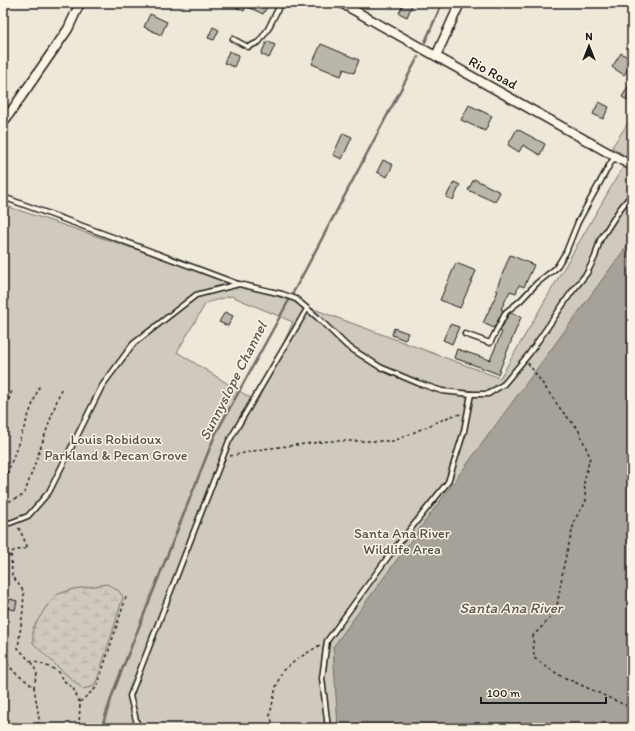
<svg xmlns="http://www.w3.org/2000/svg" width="635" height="731" font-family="Itim,sans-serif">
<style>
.green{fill:#cfcabd;stroke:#76736c;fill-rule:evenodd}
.wetland{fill:url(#wetland-marsh);stroke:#76736c}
.water{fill:#a7a299;stroke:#6f6c67}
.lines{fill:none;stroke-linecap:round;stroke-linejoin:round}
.stream{stroke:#6f6c67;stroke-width:2.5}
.building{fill:#bab6aa;stroke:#1c1c1c}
.service-casing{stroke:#1c1c1c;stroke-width:7}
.minor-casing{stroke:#1c1c1c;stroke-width:11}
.path{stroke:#1c1c1c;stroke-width:1.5;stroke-dasharray:3 3;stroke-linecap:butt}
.service{stroke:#fcf5e5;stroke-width:4}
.minor{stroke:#fcf5e5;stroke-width:8}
.labels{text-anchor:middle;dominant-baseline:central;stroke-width:3;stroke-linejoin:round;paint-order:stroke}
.street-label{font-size:14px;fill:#1c1c1c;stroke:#fcf5e5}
.park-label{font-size:14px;fill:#52504c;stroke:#fcf5e5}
.water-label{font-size:15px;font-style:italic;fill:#5b5854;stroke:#fcf5e5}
</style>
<defs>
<pattern id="wetland-marsh" width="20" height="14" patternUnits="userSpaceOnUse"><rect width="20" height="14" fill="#cfcabd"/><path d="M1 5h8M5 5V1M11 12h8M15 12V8" fill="none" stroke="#b1ada2"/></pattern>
</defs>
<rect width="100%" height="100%" fill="#eee8d9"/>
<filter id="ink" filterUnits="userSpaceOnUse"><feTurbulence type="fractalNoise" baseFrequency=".025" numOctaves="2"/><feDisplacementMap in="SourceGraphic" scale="8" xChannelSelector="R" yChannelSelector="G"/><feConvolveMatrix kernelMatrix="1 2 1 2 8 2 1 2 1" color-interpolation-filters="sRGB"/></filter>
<g filter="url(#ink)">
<path class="green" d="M632 117V728H3V205L300 304 500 378 628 158 612 147ZM231 296 293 322 257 402 177 352 206 303Z"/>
<polygon class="wetland" points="107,584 119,591 123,597 112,634 95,686 83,689 59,668 33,643 33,628 46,607 58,594 74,589"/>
<polygon class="water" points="632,239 632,728 338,728 333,647"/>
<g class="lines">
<g class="stream">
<polyline points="425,42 442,3"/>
<polyline points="98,728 103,723 114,690 215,435 300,280 418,57"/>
</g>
</g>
<g class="building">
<polygon points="227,3 269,3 263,14 246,6 244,11"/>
<polygon points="404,3 413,3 407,17 399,13"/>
<polygon points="150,14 167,22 161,35 144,27"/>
<polygon points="213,27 219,30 214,40 208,38"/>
<polygon points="267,41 275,45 269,58 261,54"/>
<polygon points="321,44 359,60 354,73 344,69 341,76 312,64"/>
<polygon points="229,51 239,55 234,67 224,63"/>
<polygon points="621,53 632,60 632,63 624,75 612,67"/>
<polygon points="632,80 632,103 622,97"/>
<polygon points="599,102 609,107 603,119 593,114"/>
<polygon points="469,105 492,116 485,131 461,120"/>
<polygon points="517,129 545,144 540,155 523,145 519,152 508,145"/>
<polygon points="343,133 352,137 342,159 333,155"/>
<polygon points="383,160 393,165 387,177 377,172"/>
<polygon points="474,179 500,192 495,202 468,190"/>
<polygon points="454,182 460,185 453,200 446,197"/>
<polygon points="510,255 534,265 524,287 519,285 516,293 510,291 501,309 503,310 494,328 483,323 498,291 496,290"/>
<polygon points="456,263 476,271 460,308 440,300"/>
<polygon points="225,312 233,316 228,326 219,322"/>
<polygon points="511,313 521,317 498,374 480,367 454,358 457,349 490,360 502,332 500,331 509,314"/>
<polygon points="450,324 459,327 452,344 443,340"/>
<polygon points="394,328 408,333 405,340 392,335"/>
<polygon points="10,599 17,601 15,610 7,608"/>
</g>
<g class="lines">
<g class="service-casing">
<g id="service">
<polyline points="233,39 248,47 259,42 268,29 281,3"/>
<polyline points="3,197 118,239 238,284"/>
<polyline points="465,334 490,343 506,312 520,301 537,283 556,268 566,252 578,222 610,164 615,157"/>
<polyline points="3,521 10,523 28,516 49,492 102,386 133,344 196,295 239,284 282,294 296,299 317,317 347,346 380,367 418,383 442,391 471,394 488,394 504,384 529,354 571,293 587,273 595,257 600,240 620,209 632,194"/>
<polyline points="3,722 6,728"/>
<polyline points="138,728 130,696 229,441 307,309"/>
<polyline points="328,728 322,678 327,641 388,557 448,482 464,431 471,394"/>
</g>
</g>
<g class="minor-casing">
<g id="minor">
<polyline points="341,3 632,166"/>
<polyline points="436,56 460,3"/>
<polyline points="3,123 68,29 80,3"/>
</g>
</g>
<g class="path">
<polyline points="528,363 562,411 578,429 590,457 584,482 586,502 575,519 564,564 556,612 533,636 534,658 559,675 625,705 632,707"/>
<polyline points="3,417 12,390"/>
<polyline points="230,456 263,449 329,441 394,441 451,416 462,414"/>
<polyline points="3,485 40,384"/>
<polyline points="3,499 10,501 24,495 61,389"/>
<polyline points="11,555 12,575 24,592 23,610 18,648 30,661 39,663 52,668 58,672 63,680 73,688 80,703 79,728"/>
<polyline points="3,559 11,555 13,551 28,548 18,526"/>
<polyline points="3,659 5,660 14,672 34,687 39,718 38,728"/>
<polyline points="32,662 37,674 35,681 34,687"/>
<polyline points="80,702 97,687 126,597"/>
<polyline points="274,728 270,715 276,687 282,671 299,658 320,645"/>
</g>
<use href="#service" class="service"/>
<use href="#minor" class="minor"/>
</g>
</g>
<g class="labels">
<g class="street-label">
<text transform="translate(493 73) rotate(29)">Rio Road</text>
</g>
<g class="park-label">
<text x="116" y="439">Louis Robidoux<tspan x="116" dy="16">Parkland &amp; Pecan Grove</tspan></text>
<text x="402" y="533">Santa Ana River<tspan x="402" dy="16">Wildlife Area</tspan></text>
</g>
<g class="water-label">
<text transform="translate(233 381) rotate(-63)">Sunnyslope Channel</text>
<text x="511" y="608">Santa Ana River</text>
</g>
</g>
<rect width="635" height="731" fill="none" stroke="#fcf5e5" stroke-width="16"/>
<rect x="8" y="8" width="619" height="715" fill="none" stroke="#1c1c1c" stroke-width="1.5" filter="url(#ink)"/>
<g transform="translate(589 46)" stroke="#fcf5e5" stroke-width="3" paint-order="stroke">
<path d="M0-3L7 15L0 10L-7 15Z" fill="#1c1c1c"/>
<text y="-6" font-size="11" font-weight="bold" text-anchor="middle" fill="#1c1c1c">N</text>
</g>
<path d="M481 697v6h125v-6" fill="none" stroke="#1c1c1c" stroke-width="2"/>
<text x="487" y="697" font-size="12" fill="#1c1c1c" stroke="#fcf5e5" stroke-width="3" paint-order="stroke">100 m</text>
</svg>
